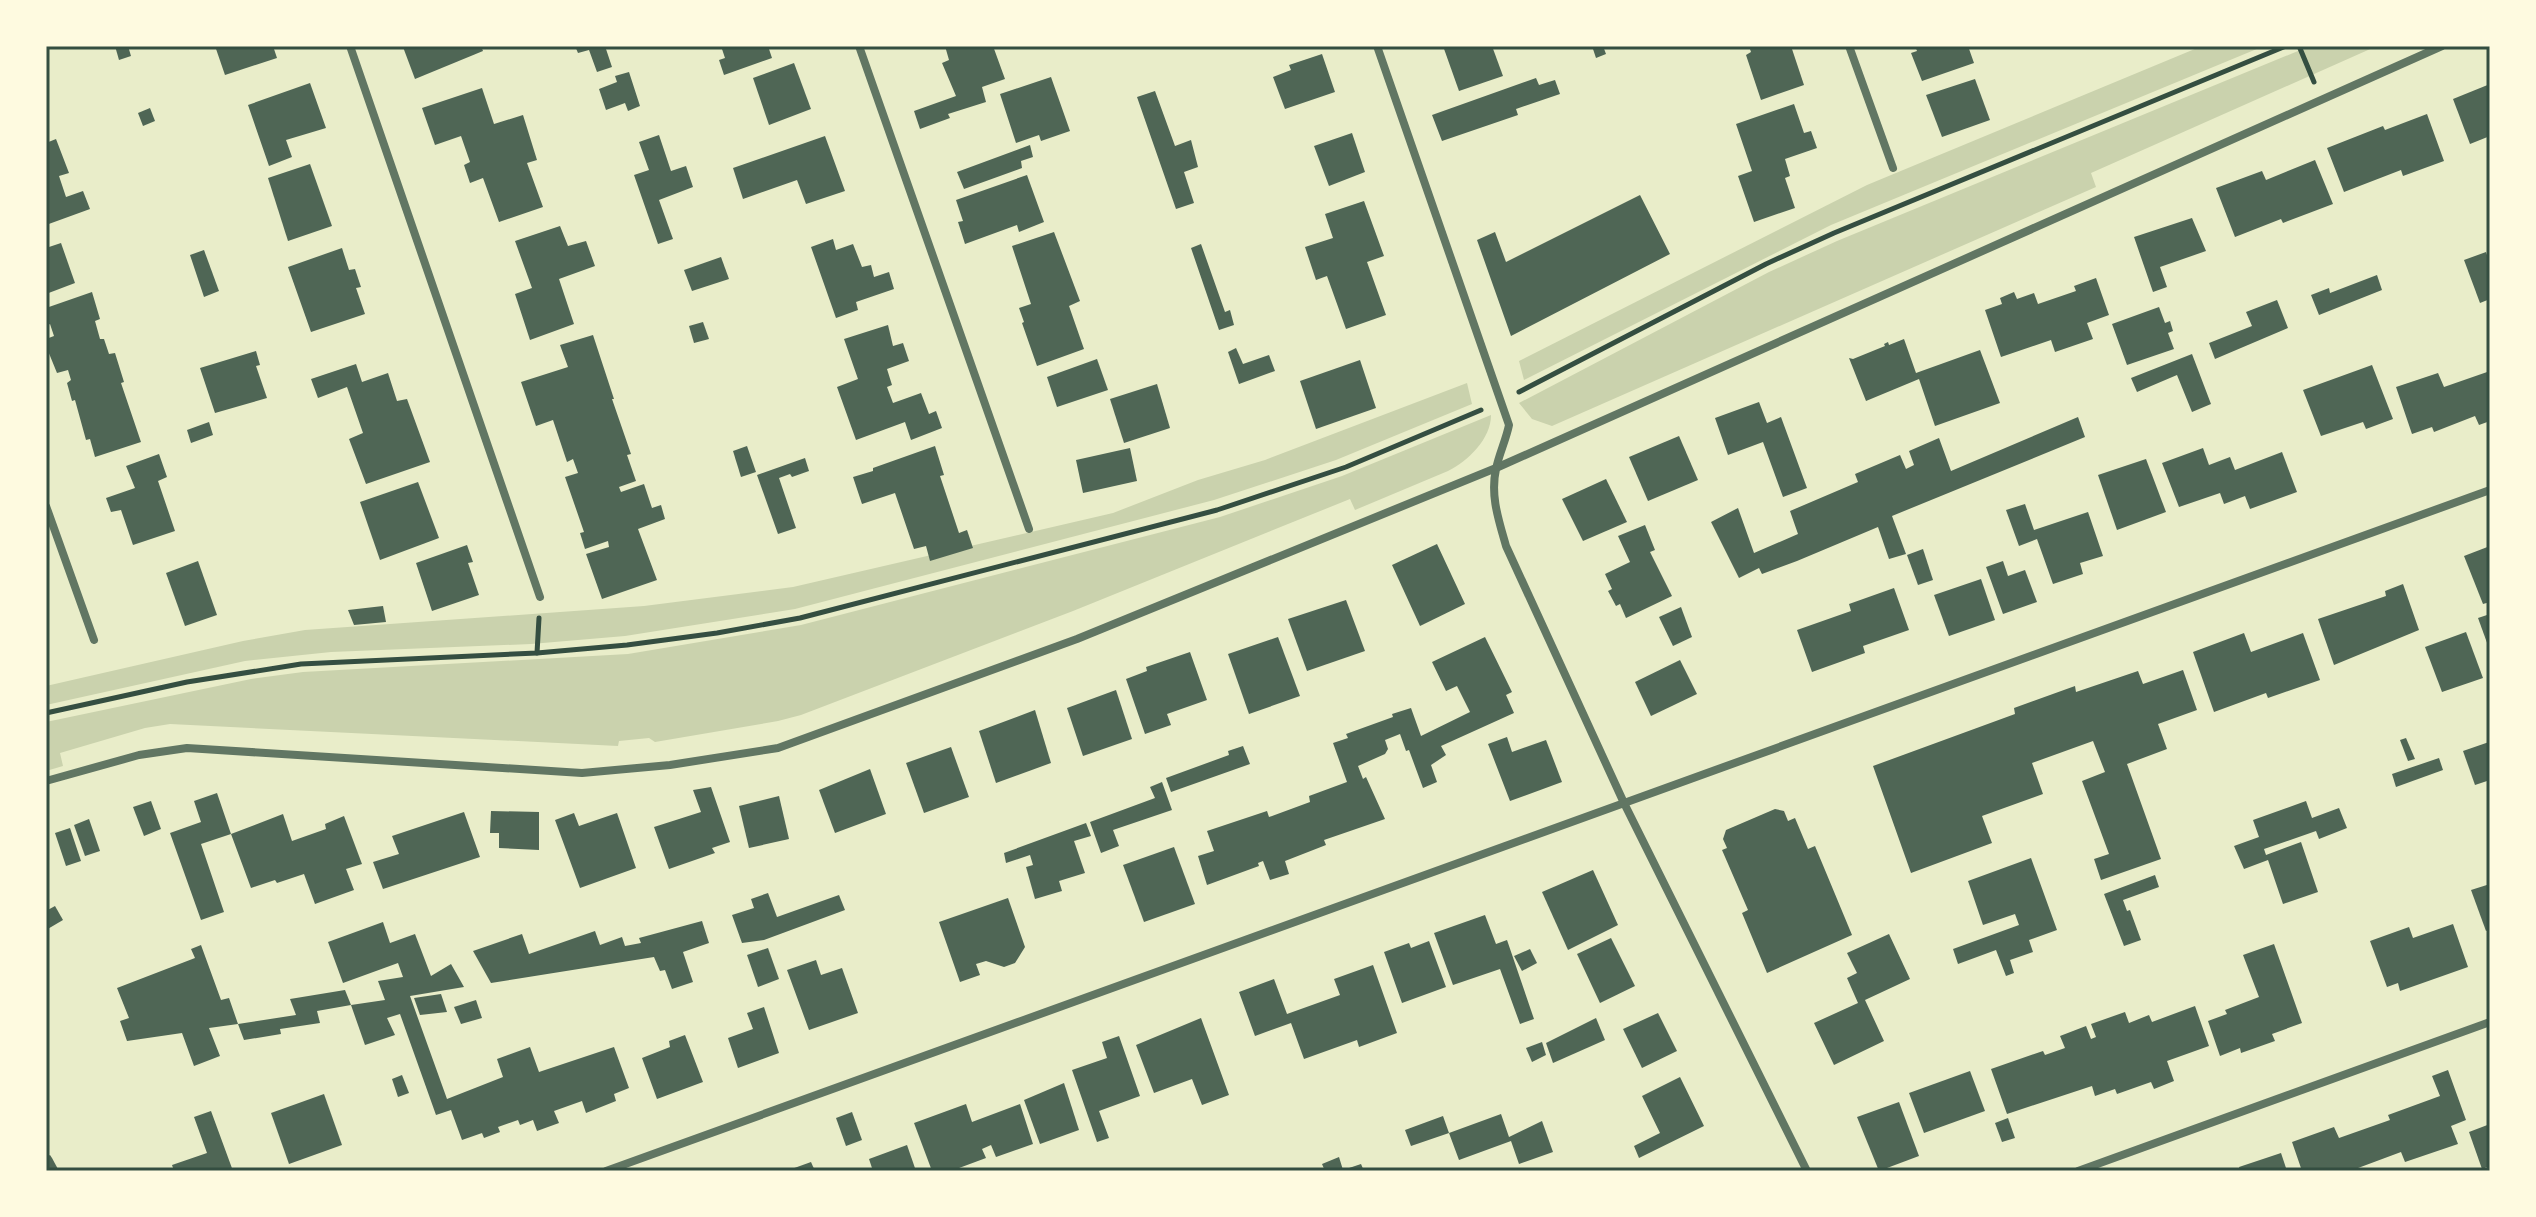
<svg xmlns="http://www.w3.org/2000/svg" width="2536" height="1217" font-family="Montserrat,sans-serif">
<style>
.green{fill:#cad2ad}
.building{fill:#4f6655}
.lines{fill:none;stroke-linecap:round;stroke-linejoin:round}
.path{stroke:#344e41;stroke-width:5}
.minor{stroke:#617663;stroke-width:8}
.neatline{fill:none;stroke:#344e41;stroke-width:3}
</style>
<rect width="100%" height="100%" fill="#e9edc9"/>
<g class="green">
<polygon points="2202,46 2264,46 1831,225 1524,380 1519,361 1867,185"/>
<polygon points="2310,46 2377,46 2091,173 2096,187 1552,426 1532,419 1519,403 1769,272 1837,241"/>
<polygon points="1467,383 1472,404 1336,460 1214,500 795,609 625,636 531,644 331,652 245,661 46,705 46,686 243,641 305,630 644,606 793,587 1113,513 1198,480 1265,460"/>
<path d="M1491 415C1491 439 1468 461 1448 471L1355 510 1350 499 1073 611 801 715 778 721 655 742 649 738 619 741 618 746 170 724 145 728 60 753 63 766 46 771V722L251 679 303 672 628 654 801 625 1220 517 1342 476Z"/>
</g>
<g class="building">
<polygon points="115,46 128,46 131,56 119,60"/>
<polygon points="215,46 273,46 277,58 225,75"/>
<polygon points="481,46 483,51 415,79 403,47"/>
<polygon points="575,46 605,46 612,67 597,72 589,50 578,53"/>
<polygon points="721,46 768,46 772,58 724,75 719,60 725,58"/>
<polygon points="945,46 993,46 1005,79 982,87 986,102 948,114 950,118 920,129 914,111 956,96 942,63 949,60"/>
<polygon points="1443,46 1492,46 1503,76 1459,91"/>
<polygon points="1592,46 1603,46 1606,54 1596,58"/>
<polygon points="1749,46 1791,46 1804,85 1761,100 1746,55 1751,52"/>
<polygon points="1915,46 1968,46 1974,63 1922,81 1911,53 1917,51"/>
<polygon points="1322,54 1335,92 1285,109 1273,77 1291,70 1289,65"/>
<polygon points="794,63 811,109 769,125 753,78"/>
<polygon points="629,72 640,106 628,111 625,103 606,110 599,89 617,82 615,76"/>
<polygon points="1051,77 1070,131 1041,141 1039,135 1016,143 1000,94"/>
<polygon points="1536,78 1539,85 1555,80 1560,94 1516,109 1518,115 1442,141 1432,115"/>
<polygon points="1975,79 1990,120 1942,137 1926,95"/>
<polygon points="310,83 326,128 286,140 292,157 269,166 248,105"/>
<polygon points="2490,84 2490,136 2470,144 2453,99"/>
<polygon points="482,88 494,124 523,115 537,160 527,163 543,207 499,222 483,178 470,183 464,165 470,162 461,136 435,145 422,108"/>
<polygon points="1155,91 1175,146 1191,140 1198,167 1184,172 1194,203 1176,209 1137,97"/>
<polygon points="1794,104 1804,133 1811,131 1817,148 1785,159 1790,176 1785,178 1795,208 1754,222 1738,176 1752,171 1736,124"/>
<polygon points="150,108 155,121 143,126 138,113"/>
<polygon points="2427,114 2444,161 2403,176 2401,170 2344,192 2327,148 2383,126 2385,130"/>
<polygon points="1352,133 1365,172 1329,186 1314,146"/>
<polygon points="659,135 671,171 686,166 693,187 659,200 673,239 658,244 634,175 649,170 639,142"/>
<polygon points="825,136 845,191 806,204 797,180 743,199 733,168"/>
<polygon points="56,139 69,173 59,176 66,197 83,191 90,209 46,225 46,143"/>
<polygon points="1030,145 1033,157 1021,161 1022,168 964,189 957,172"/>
<polygon points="2315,160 2333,204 2283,223 2281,219 2235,237 2216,188 2262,171 2266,180"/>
<polygon points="310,164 332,226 288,241 268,178"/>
<polygon points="1027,175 1044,222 1019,232 1017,225 965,244 958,222 963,221 956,200"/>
<polygon points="1640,195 1670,254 1511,336 1477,240 1495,232 1506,262"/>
<polygon points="1364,201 1384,256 1367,262 1386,315 1346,329 1327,276 1316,280 1305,247 1333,238 1325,214"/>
<polygon points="2192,218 2206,251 2160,267 2167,287 2153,292 2134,237"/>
<polygon points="560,226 568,246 586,241 595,266 559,279 574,324 530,340 515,294 532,288 515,241"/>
<polygon points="1054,232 1080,301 1069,306 1084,349 1037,366 1022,323 1024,322 1019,308 1031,304 1012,246"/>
<polygon points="833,239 836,250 853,244 862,267 871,265 874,277 889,272 894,289 856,302 858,310 836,318 811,247"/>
<polygon points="61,243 75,283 46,294 46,248"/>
<polygon points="1201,244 1225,312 1230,310 1234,325 1219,330 1191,248"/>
<polygon points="342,248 349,270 355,269 361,287 356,288 365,314 311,332 288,267"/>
<polygon points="204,250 219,291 204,297 190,255"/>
<polygon points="2486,252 2490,264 2490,299 2480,303 2464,260"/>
<polygon points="721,257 729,279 692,291 684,270"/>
<polygon points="2377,275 2382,290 2319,315 2311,295 2329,288 2330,293"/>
<polygon points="2096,278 2109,315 2087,323 2093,339 2055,352 2051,340 2001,357 1985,310 2002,304 2000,298 2014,292 2017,299 2034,293 2038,304 2076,291 2074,286"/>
<polygon points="92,292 100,319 95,321 100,339 104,339 109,354 115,353 124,382 121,383 141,442 95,457 90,439 86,440 75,400 72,401 67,383 71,380 68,370 57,373 46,346 46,339 54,336 50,324 46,326 46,308"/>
<polygon points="2277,300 2288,328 2215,359 2209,343 2252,326 2246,312"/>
<polygon points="2159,307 2165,323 2170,321 2173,331 2168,333 2174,349 2127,365 2112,324"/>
<polygon points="703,322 709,339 694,343 689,326"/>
<polygon points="888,325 893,346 903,343 909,361 887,369 892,385 887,387 893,403 921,393 929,414 936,411 942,428 911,440 905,422 856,440 837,387 858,379 844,339"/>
<polygon points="593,335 614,399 612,399 631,454 627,455 636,481 619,487 621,492 644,484 652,508 661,505 665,519 638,529 657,580 602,599 586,554 609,547 608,541 585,549 580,533 584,532 565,477 578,473 573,459 567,462 553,420 536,426 521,382 568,367 560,345"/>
<polygon points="1904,339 1916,373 1980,350 2000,403 1935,426 1919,379 1866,401 1849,358 1853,359 1885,346 1884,344 1888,342 1889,345"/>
<polygon points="1236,348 1243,364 1269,355 1275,371 1239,384 1228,352"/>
<polygon points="256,351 260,365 256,366 267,398 215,413 200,368"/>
<polygon points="2192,354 2211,404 2192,412 2177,375 2137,392 2131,378"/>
<polygon points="1097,359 1108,390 1057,407 1047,377"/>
<polygon points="1360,360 1376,408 1316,429 1300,381"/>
<polygon points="356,364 362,382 388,373 397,401 407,399 430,462 366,484 349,439 363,433 347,387 318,398 311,379"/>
<polygon points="2372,365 2393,419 2366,429 2363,422 2321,436 2303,390"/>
<polygon points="2490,371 2490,421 2479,425 2475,416 2434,432 2432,427 2412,434 2396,387 2438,373 2444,387"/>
<polygon points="1157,384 1170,428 1124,443 1110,399"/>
<polygon points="1759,402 1767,423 1781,417 1807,488 1783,497 1763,442 1728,455 1715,418"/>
<polygon points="2078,417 2085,437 1892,516 1906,554 1889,559 1878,527 1797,561 1762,574 1759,568 1739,578 1711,522 1738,508 1754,553 1798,534 1790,511 1858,482 1855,474 1900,455 1906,469 1914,465 1909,451 1939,438 1951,471"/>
<polygon points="209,422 213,435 191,443 187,430"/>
<polygon points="1679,436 1698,480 1648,501 1629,457"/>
<polygon points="747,446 756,472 741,477 733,451"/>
<polygon points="935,446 944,475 940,476 959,533 967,530 973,548 930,561 926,546 914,549 895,493 862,504 853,477 873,471 873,468"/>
<polygon points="1130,448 1137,481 1083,493 1076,460"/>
<polygon points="2203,448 2209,465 2230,457 2235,470 2282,452 2297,492 2250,509 2245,496 2224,504 2220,493 2179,507 2162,463"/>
<polygon points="159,454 167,477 158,481 175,531 133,545 121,510 111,512 106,498 135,488 126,466"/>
<polygon points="805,458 809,471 792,477 790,474 779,478 796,528 778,534 757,475"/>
<polygon points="2146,459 2166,512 2117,530 2098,475"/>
<polygon points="1606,479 1627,522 1583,541 1562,499"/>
<polygon points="418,482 439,538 380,560 360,502"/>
<polygon points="2025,504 2034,530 2088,512 2103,556 2080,563 2083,574 2053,584 2037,539 2019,546 2006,510"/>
<polygon points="1645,525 1655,550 1650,552 1672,596 1626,618 1620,604 1616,606 1608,591 1612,589 1605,574 1630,562 1618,536"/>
<polygon points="1437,544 1465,604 1420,626 1392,565"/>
<polygon points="467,545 473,562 468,563 479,595 432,611 416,563"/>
<polygon points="2490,546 2490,602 2483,604 2464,556"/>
<polygon points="1923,549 1933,580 1918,585 1907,555"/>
<polygon points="198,561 217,615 185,626 166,573"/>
<polygon points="2003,561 2008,576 2025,570 2037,602 2003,614 1986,567"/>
<polygon points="1981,579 1995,620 1949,636 1934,595"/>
<polygon points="2403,584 2419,630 2334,665 2318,619 2386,596 2385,591"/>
<polygon points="1894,588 1909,630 1863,646 1865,653 1812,672 1797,630 1851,611 1849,604"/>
<polygon points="1346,600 1365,651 1307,671 1288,619"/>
<polygon points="383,606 386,622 354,625 348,610"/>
<polygon points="1681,607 1692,637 1673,646 1659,617"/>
<polygon points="2490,614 2490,651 2478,618"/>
<polygon points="2466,632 2483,678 2442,692 2425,647"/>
<polygon points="2244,633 2251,652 2303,633 2320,680 2268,698 2266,693 2214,712 2193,652"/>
<polygon points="1278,637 1300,696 1249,714 1228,654"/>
<polygon points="1485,637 1512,692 1506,695 1514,713 1441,746 1446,755 1431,765 1437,782 1423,788 1409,750 1406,751 1400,734 1385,740 1388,749 1385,754 1358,766 1363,779 1366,777 1385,819 1324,840 1326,845 1285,861 1289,874 1270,880 1263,861 1258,863 1259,866 1207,885 1198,856 1214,851 1207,831 1267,811 1269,817 1310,802 1309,796 1347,782 1333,743 1348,738 1346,734 1393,717 1392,714 1411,708 1421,736 1470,712 1457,686 1446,691 1432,662"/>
<polygon points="1190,652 1207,700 1167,714 1171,725 1145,734 1126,679 1147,671 1146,667"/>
<polygon points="1680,660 1697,694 1651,716 1635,682"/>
<polygon points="2183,670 2197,710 2158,724 2167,749 2127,764 2161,859 2101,880 2094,859 2109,854 2082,781 2105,772 2093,741 2032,763 2043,794 1982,816 1992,843 1911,873 1873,766 2015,714 2014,708 2075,686 2076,692 2138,671 2143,684"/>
<polygon points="1116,690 1132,739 1083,756 1067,708"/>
<polygon points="1035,710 1051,763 996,783 979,731"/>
<polygon points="1507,737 1512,752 1546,740 1562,782 1510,801 1488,744"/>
<polygon points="2406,738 2415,759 2408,761 2400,740"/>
<polygon points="2489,742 2490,780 2475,785 2463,751"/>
<polygon points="1243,746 1250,764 1171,792 1166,778 1229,755 1228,751"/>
<polygon points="951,747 969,797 924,813 906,763"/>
<polygon points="2439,758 2443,770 2396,787 2392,774"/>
<polygon points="870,769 886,814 835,833 819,790"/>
<polygon points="1162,782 1172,810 1113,830 1119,846 1101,853 1090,822 1155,798 1150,787"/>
<polygon points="711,787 730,842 712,848 715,853 669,869 654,827 701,812 693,790"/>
<polygon points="217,793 231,834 201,844 224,912 201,920 170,833 201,822 194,801"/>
<polygon points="779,796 789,839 749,848 739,806"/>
<polygon points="151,801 161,829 144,836 133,807"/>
<polygon points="2306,801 2312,818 2339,808 2347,828 2319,839 2316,831 2264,849 2266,855 2301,842 2318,892 2283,904 2268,860 2244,869 2234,846 2259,837 2253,820"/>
<polygon points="1775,809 1784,811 1788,821 1795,818 1808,849 1815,846 1852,935 1767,973 1742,913 1748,910 1722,850 1727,848 1723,839 1726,830"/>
<polygon points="491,811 539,812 539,850 499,848 499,833 490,833"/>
<polygon points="464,812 480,857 383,889 373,862 399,854 392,836"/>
<polygon points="574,813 579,826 617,813 636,868 580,888 555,820"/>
<polygon points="283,814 292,841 326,829 325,824 344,816 362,864 346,869 354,890 315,904 304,874 277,883 275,880 251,888 231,834"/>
<polygon points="89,819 100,851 85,856 74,825"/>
<polygon points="1086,823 1091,836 1074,841 1085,873 1059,881 1062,891 1035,899 1026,867 1033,865 1030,855 1006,863 1004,853"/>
<polygon points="70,828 81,861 66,866 55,833"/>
<polygon points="1174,847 1195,904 1144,922 1123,865"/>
<polygon points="2031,858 2057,930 2029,940 2033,952 2010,960 2014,973 2006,976 1996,950 1958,964 1953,949 2019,925 2015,914 1983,925 1968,881"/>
<polygon points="1593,870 1618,925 1568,950 1542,892"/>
<polygon points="2155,875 2159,887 2123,900 2127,911 2130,910 2141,940 2124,946 2104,894"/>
<polygon points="2490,884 2490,929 2486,931 2471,890"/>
<polygon points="768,893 777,917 839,895 845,910 764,940 742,943 732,915 754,908 751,899"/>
<polygon points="1008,898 1025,947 1015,963 1004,967 986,961 976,964 980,975 960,982 939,922"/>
<polygon points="55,906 63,920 46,930 46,911"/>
<polygon points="1485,915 1496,944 1507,940 1534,1019 1520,1024 1500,969 1453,985 1434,933"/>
<polygon points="702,921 709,943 683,952 693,982 672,989 665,970 660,971 654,957 491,983 473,951 522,934 529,954 595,931 600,945 622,937 625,946 641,943 639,938"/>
<polygon points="383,922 390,943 415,934 431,976 451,964 464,987 410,996 447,1099 503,1077 497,1059 530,1047 539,1072 614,1047 629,1088 614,1094 616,1101 586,1113 582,1101 554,1111 559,1123 537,1131 533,1120 520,1125 518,1120 498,1127 500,1132 484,1138 482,1133 462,1140 451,1110 436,1115 400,1014 387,1018 395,1035 365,1045 351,1005 385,1000 378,981 403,977 398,963 343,983 328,942"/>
<polygon points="2453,924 2468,967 2400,991 2398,983 2387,987 2370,941 2409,927 2413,938"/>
<polygon points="1889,934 1910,979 1865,1000 1884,1041 1834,1065 1814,1023 1858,1003 1847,978 1857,973 1847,953"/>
<polygon points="1611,938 1635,986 1600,1003 1577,954"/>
<polygon points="1429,941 1446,987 1402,1003 1384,952 1409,943 1411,948"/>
<polygon points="2274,944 2302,1023 2272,1034 2275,1041 2241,1053 2240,1048 2220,1056 2208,1021 2227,1014 2225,1010 2259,997 2243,955"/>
<polygon points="201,945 221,1000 229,998 238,1024 209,1028 220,1056 194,1066 182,1033 127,1041 120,1021 129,1018 117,988 195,958 191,949"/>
<polygon points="768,948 779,979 758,987 747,955"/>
<polygon points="1530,949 1537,963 1522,971 1514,956"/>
<polygon points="816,960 821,975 842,968 858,1013 809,1030 787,970"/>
<polygon points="1373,965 1397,1033 1359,1047 1357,1040 1304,1059 1291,1023 1255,1036 1239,992 1274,979 1287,1014 1340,995 1334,979"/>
<polygon points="345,990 351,1005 317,1011 320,1023 280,1029 281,1034 244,1040 238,1024 296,1015 290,999"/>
<polygon points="441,994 447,1012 420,1015 414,998"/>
<polygon points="476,1000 482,1018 461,1024 454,1007"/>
<polygon points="2195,1006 2209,1046 2167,1061 2174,1081 2154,1089 2151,1082 2117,1094 2115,1089 2095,1096 2092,1086 2007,1114 1991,1069 2043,1051 2045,1055 2065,1048 2060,1036 2086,1026 2091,1039 2096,1037 2091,1024 2125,1012 2129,1023 2149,1015 2152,1022"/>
<polygon points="764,1007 779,1053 738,1068 728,1038 753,1029 747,1013"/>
<polygon points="1658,1013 1677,1051 1642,1068 1623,1029"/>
<polygon points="1201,1018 1229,1095 1202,1105 1192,1079 1154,1093 1136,1045"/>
<polygon points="1596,1018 1605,1040 1553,1063 1546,1043"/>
<polygon points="685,1035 703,1082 657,1099 642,1058 670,1047 669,1041"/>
<polygon points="1119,1036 1140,1096 1099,1111 1109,1138 1097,1142 1072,1070 1107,1058 1102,1042"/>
<polygon points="1542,1042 1546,1055 1532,1062 1526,1048"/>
<polygon points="2448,1070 2466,1120 2451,1126 2458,1144 2405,1162 2401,1152 2350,1171 2302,1171 2292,1142 2334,1127 2339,1138 2390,1120 2388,1115 2440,1096 2432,1076"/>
<polygon points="1970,1071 1985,1111 1924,1133 1909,1093"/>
<polygon points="402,1075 409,1093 398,1097 392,1079"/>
<polygon points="1680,1077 1704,1126 1639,1158 1634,1146 1660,1133 1642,1096"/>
<polygon points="1064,1083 1079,1130 1040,1144 1024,1100"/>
<polygon points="324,1094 342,1145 289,1164 271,1113"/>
<polygon points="1899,1102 1919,1156 1879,1171 1857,1117"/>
<polygon points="966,1104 972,1122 1020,1104 1033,1144 996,1157 991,1145 982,1149 986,1158 951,1171 932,1171 914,1123"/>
<polygon points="211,1111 233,1171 174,1171 172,1165 207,1153 194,1117"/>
<polygon points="852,1112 862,1140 846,1146 836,1118"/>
<polygon points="1501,1114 1509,1137 1542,1121 1553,1152 1519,1164 1511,1141 1459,1160 1449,1133 1411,1146 1405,1130 1443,1116 1449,1133"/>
<polygon points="2008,1118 2015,1138 2002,1142 1995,1123"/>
<polygon points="2490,1124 2490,1166 2482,1169 2469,1132"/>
<polygon points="907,1145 916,1171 873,1171 869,1159"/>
<polygon points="2281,1153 2287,1171 2240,1171 2239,1167"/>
<polygon points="50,1155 52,1158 59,1171 46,1171 46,1157"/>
<polygon points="1339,1157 1343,1170 1361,1164 1364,1171 1325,1171 1322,1164"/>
<polygon points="811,1162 815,1171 786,1171"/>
</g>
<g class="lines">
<g class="path">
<polyline points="2299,46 2314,82"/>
<polyline points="1519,392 1766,264 1834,233 2286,46"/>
<polyline points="537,653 539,618"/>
<polyline points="46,713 187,682 301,664 537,653 627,645 717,633 800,618 1217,510 1346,467 1481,410"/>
</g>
<g class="minor">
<polyline points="350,46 540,597"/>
<polyline points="859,46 1029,529"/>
<path d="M1377 46 1509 425C1506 440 1499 454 1496 469 1490 496 1499 521 1506 546L1624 803 1807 1171"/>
<polyline points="1849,46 1893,168"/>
<polyline points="46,506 94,640"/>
<polyline points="46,781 139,755 187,748 582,773 670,765 778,748 1077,639 1496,468 2442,46"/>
<polyline points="606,1171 2490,490"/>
<polyline points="2078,1171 2490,1022"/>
</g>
</g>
<rect width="2536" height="1217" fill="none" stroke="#fefae0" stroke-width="96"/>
<rect x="48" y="48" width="2440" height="1121" class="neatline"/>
</svg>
